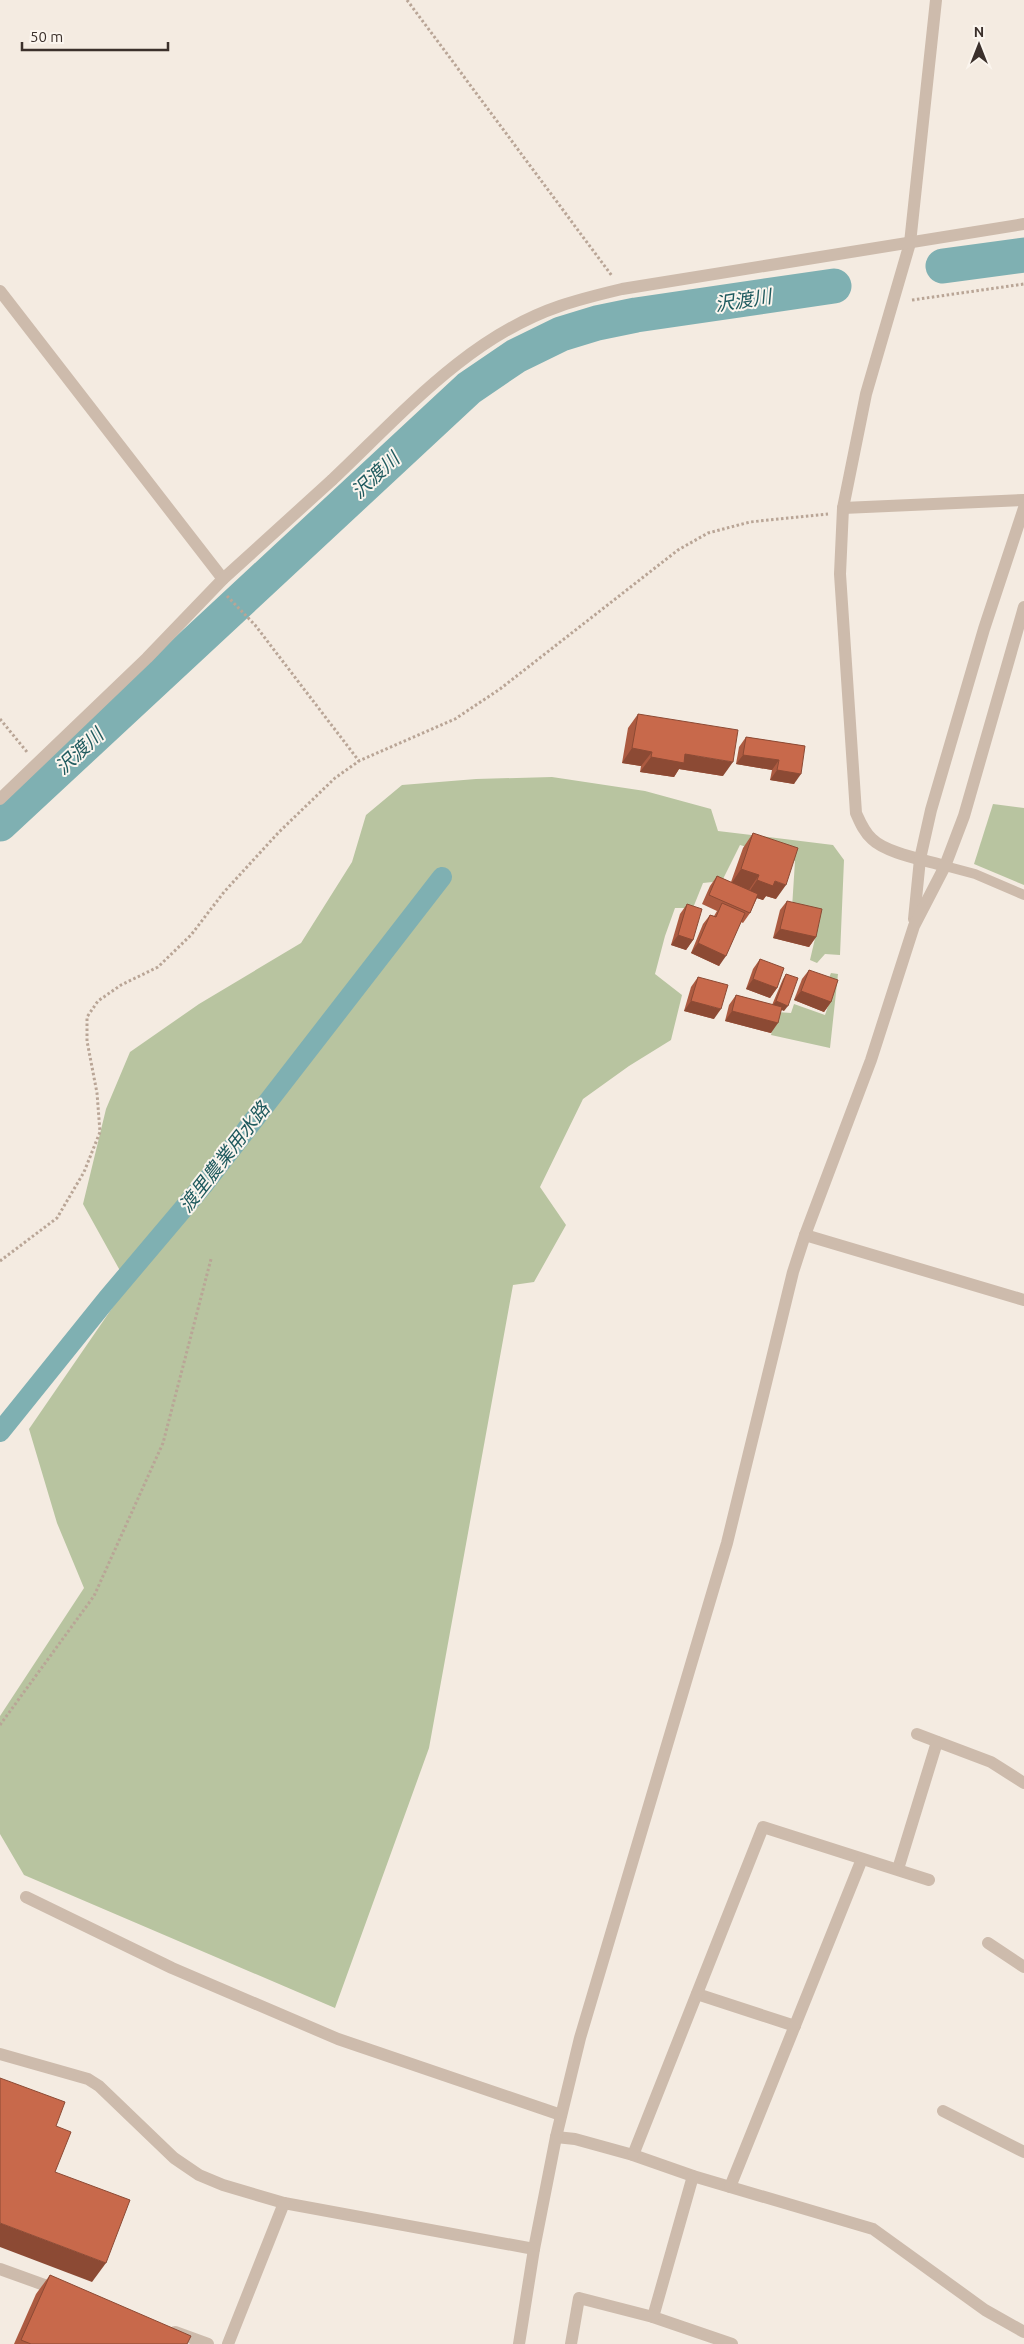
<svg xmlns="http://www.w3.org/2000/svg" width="1024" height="2344" font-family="Ubuntu,'Noto Sans JP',sans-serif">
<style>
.green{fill:#b8c4a0}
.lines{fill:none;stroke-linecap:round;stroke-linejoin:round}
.canal{stroke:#7fb0b2;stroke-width:20}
.river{stroke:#7fb0b2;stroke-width:35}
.path{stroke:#b9a596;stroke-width:3;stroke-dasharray:2.5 2.5;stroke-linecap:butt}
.service{stroke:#cdbbac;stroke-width:10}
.minor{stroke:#cdbbac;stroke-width:12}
.tertiary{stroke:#cdbbac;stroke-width:12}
.wall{fill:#ac5a40}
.shaded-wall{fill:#8c4a34}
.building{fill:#c8694b;stroke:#8c4a34}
.labels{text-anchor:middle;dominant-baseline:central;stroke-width:4;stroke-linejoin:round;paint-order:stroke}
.water-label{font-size:19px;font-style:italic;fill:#1f5a5e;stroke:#fbf5ee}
</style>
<rect width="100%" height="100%" fill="#f4ebe1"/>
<g class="green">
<polygon points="552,777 645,791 711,809 718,831 833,845 844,860 840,955 825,954 817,963 810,960 820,917 792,908 795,861 740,845 722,881 703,883 693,908 675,908 665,936 655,974 682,995 671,1040 629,1066 583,1099 540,1187 566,1225 534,1282 513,1285 429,1748 335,2008 24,1875 0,1834 0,1716 84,1588 57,1523 29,1429 128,1285 83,1204 106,1109 130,1052 199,1004 301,943 352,862 366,815 402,785 476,779"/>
<polygon points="993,804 1024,808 1024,885 974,864"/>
<polygon points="831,973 838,974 830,1048 771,1035 777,1012 791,1013 794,1004 825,1015 834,988 829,978"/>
</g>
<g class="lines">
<polyline class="canal" points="0,1432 107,1299 205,1183 442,877"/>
<g class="river">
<polyline points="943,266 1024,255"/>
<polyline points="0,824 469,388 516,356 561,334 597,323 636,315 834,286"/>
</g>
<g class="path">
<polyline points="407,0 612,276"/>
<polyline points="912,300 1024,284"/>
<polyline points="227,596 255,625 359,761"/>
<polyline points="0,719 27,752"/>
<polyline points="0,1261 57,1218 84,1172 100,1132 97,1093 87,1041 87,1017 98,1001 121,985 158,967 191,935 224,892 279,832 335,778 359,761 455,719 500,689 678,550 708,533 750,522 828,514"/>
<polyline points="0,1725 94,1596 163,1443 211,1259"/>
</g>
<polyline class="service" points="945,866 975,874 1024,895"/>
<g class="minor">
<polyline points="0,291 223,579"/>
<polyline points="843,508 1024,500"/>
<polyline points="0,799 147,658 223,579 332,480"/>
<polyline points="917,1734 991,1762 1024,1783"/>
<polyline points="898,1869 937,1742"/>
<polyline points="26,1897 172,1968 338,2039 561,2115"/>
<polyline points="988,1943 1024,1967"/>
<polyline points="697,1994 795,2026"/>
<polyline points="0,2054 88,2079 99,2086 174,2158 199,2175 223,2185 284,2203 534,2249"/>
<polyline points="943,2111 1024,2152"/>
<polyline points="556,2137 575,2139 633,2155 693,2176 873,2229 985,2310 1024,2332"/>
<polyline points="633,2155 763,1827 929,1880"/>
<polyline points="693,2176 653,2317 732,2344"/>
<polyline points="730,2187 862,1859"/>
<polyline points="0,2269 58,2290"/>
<polyline points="175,2332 208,2344"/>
<polyline points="228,2344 284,2203"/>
<polyline points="571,2344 579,2298 653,2317"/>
</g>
<g class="tertiary">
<path d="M936 0 910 243 866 394 843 508 840 574 856 813C860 822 864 832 872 839 886 853 925 860 945 866"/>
<path d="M332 480C401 415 468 337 560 306 580 299 601 294 622 289L1024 224"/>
<polyline points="914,919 920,859 931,810 984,629 1024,508"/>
<polyline points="805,1235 1024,1300"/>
<polyline points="519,2344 534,2249 556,2137 580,2038 727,1543 793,1272 805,1235 871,1060 914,926 945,866 964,816 1024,607"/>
</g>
</g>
<g class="wall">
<polygon points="638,714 723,776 679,769 674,777 640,772 641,766 622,763 628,728"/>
<polygon points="746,737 805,746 794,784 770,780 772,770 736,764 739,747"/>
<polygon points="753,833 776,899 766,896 763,900 757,898 750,913 743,923 741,922 719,966 691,953 703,924 710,915 714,916 717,911 702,904 710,886 717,876 731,882 743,848"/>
<polygon points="787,901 816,937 809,947 773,938 780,910"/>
<polygon points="687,904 693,940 686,950 671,945 680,914"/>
<polygon points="760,959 777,988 770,998 746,989 753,969"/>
<polygon points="809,970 831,1002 824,1012 794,1000 802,979"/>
<polygon points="786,974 784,1011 782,1009 771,1033 725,1021 729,1005 736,995 772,1005 783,979"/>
<polygon points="698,977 714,1019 684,1011 691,987"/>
<polygon points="50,2275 187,2344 14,2344 36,2294"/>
</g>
<g class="shaded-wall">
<polygon points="632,748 652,752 641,766 622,763"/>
<polygon points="685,754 733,762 723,776 679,769 674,777 640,772 651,757"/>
<polygon points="743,755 779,760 772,770 736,764"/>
<polygon points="777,770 801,774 794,784 770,780"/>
<polygon points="741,869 759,875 749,890 731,884"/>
<polygon points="757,880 775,881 786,885 776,899 766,896 763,900 747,895"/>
<polygon points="780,929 816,937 809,947 773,938"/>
<polygon points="678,935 693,940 686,950 671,945"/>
<polygon points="698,943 726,956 719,966 691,953"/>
<polygon points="753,979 777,988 770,998 746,989"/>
<polygon points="801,991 831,1002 824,1012 794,1000"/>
<polygon points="691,1001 721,1009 714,1019 684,1011"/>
<polygon points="776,1001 788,1006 784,1011 772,1006"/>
<polygon points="732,1011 778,1023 771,1033 725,1021"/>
<polygon points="0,2223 106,2263 92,2282 0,2247"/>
</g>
<g class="building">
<polygon points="638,714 738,730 733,762 685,754 684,763 651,757 652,752 632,748"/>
<polygon points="746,737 805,746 801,774 777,770 779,760 743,755"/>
<polygon points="753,833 798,848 786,885 775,881 773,886 757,880 759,875 741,869"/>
<polygon points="717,876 758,894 750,913 709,895"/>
<polygon points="787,901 822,909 816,937 780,929"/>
<polygon points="722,903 745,913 726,956 698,943 710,915 716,917"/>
<polygon points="687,904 702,909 693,940 678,935"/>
<polygon points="760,959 784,968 777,988 753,979"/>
<polygon points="809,970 838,980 831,1002 801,991"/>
<polygon points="786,974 798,978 788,1006 776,1001"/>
<polygon points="698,977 728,985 721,1009 691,1001"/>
<polygon points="736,995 782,1007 778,1023 732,1011"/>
<polygon points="0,2078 65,2102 56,2126 71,2132 55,2172 130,2200 106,2263 0,2223"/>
<polygon points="50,2275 191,2336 187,2344 31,2344 21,2340"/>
</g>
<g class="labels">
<g class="water-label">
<text transform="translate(743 300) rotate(-9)">沢渡川</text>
<text transform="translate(375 475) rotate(-43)">沢渡川</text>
<text transform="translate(79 751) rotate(-43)">沢渡川</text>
<text transform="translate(224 1157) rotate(-52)">渡里農業用水路</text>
</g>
</g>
<g transform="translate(979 45)" stroke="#fbf5ee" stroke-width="4" paint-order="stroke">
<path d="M0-4L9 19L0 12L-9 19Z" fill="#3b302b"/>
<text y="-8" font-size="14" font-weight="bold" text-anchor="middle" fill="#3b302b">N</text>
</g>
<path d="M22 42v8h146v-8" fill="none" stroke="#3b302b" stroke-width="2.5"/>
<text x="30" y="42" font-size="15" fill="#3b302b" stroke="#fbf5ee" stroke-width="4" paint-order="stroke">50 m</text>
</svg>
